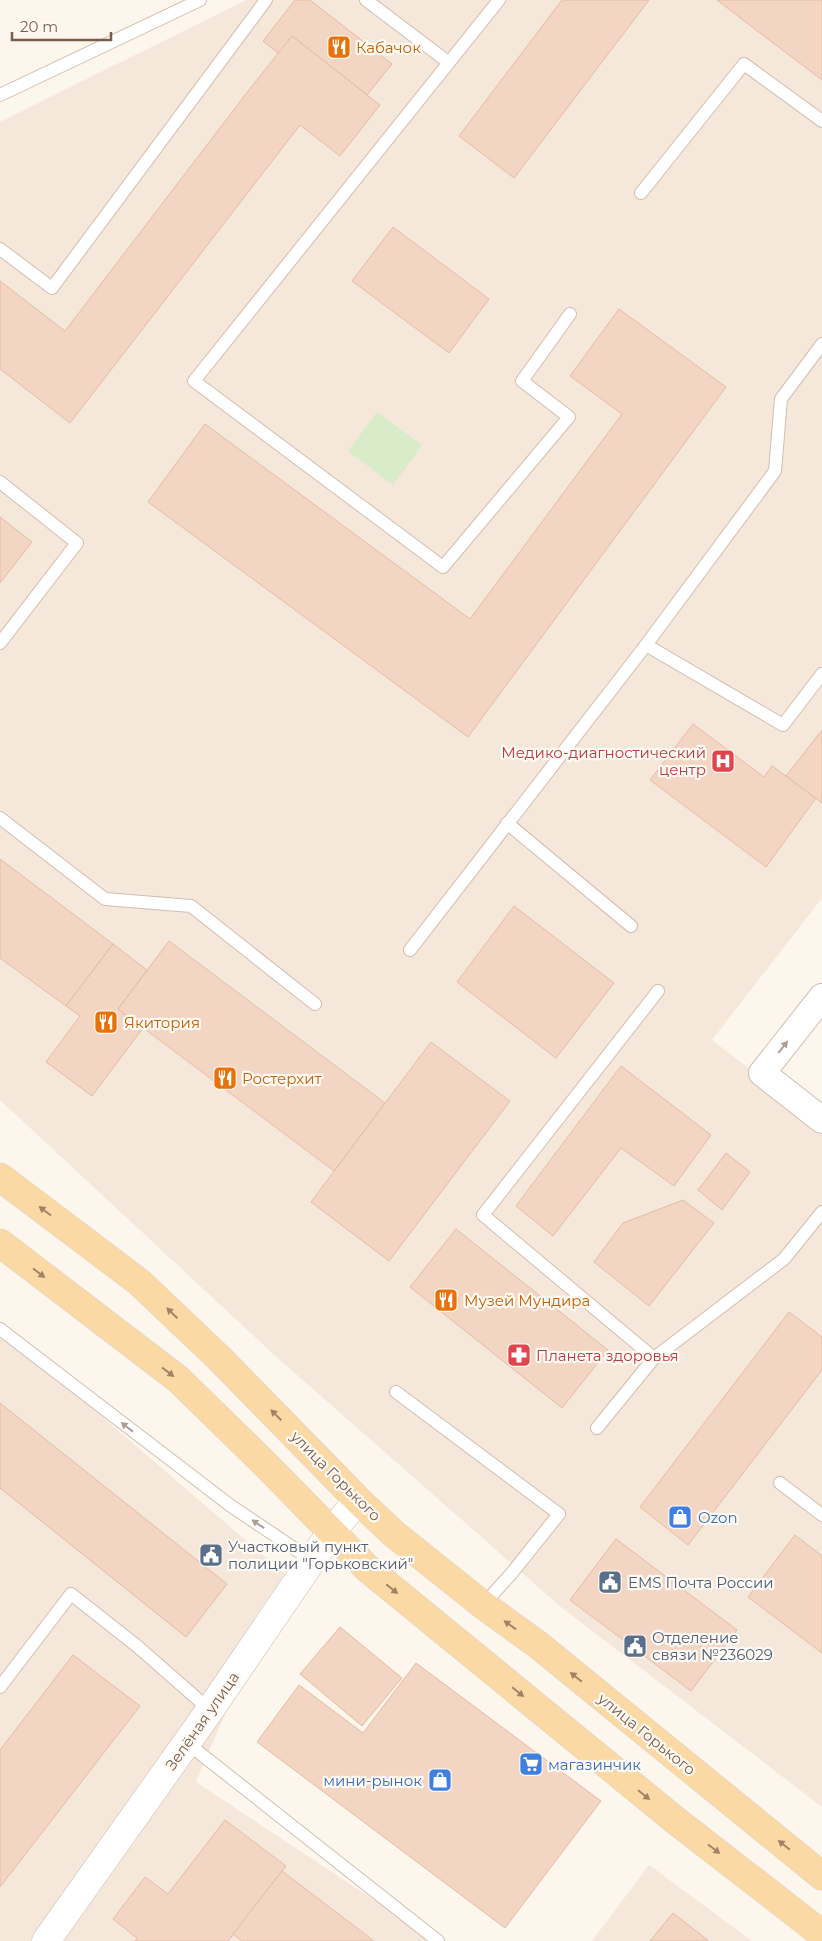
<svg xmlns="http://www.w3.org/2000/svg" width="822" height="1941" font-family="Montserrat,sans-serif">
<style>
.residential{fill:#f5e8da}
.green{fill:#d8ecc9}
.building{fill:#f3d5c3;stroke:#e6bba3}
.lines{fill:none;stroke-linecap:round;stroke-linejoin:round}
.service-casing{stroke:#d1beb0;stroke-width:14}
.minor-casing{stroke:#d1beb0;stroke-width:28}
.tertiary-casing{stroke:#d1beb0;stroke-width:29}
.primary-casing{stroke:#dad1cd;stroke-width:29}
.service{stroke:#fff;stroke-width:12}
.minor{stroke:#fff;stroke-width:26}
.tertiary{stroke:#fff;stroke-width:28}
.primary{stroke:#fbd9a5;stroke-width:28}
.oneway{fill:#af9d94}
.oneway2{fill:#a18267}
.labels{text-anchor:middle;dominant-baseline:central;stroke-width:4.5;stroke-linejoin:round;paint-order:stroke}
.food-label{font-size:15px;fill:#c56008;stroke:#fffaf3;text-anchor:start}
.health-label{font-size:15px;fill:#be3a42;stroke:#fffaf3;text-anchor:end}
.street-label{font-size:15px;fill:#7a5c4d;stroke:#fffaf3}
.shop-label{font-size:15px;fill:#366cbe;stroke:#fffaf3;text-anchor:start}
.service-label{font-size:15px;fill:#4e5e75;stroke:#fffaf3;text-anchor:start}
</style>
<rect width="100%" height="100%" fill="#fdf6ec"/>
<g class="residential">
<polygon points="246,0 822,0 822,898 712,1040 822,1125 822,1807 561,1607 272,1353 0,1100 0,122"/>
<polygon points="0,1329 285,1574 196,1782 436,1941 0,1941"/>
<polygon points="649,1865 752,1941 592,1941"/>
</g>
<polygon class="green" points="377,412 422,445 393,485 348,451"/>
<g class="building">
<polygon points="295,0 310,0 392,64 367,95 292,36 279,54 263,41"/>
<polygon points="562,0 649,0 514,178 459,136"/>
<polygon points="717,0 822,0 822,80 739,17"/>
<polygon points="292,36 380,105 340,156 300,125 70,423 0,369 0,281 65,331 252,86"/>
<polygon points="393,227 489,299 449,353 352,281"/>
<polygon points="619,309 726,387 468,737 148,502 205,424 470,619 622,414 570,376"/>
<polygon points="0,517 32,542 0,583"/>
<polygon points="693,724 764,777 772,766 816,798 766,867 650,780"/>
<polygon points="822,730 822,803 786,776"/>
<polygon points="0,859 113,944 66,1006 0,958"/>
<polygon points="514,906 614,983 556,1058 457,982"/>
<polygon points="169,941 385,1103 334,1171 118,1009"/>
<polygon points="113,944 147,970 118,1009 143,1028 92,1096 46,1062 80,1016 66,1006"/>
<polygon points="431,1042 510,1101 389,1261 311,1202"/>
<polygon points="621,1066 711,1135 674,1186 621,1148 553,1236 516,1206"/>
<polygon points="726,1153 750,1172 722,1210 698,1190"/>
<polygon points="683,1200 714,1223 649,1306 594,1262 623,1223"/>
<polygon points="456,1229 608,1350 562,1408 410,1287"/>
<polygon points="789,1312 822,1337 822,1370 688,1545 640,1507"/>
<polygon points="0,1403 227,1584 186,1637 0,1488"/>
<polygon points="795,1535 822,1556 822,1653 748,1597"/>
<polygon points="616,1539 737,1630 691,1691 570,1600"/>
<polygon points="340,1627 402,1678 362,1726 300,1674"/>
<polygon points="73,1655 140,1706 0,1887 0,1750"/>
<polygon points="416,1663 601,1801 505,1928 257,1742 299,1685 363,1733"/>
<polygon points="225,1820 286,1866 228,1941 135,1941 137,1938 113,1919 145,1877 168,1894"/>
<polygon points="282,1871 374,1941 242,1941 233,1934"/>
<polygon points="673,1913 709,1941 650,1941"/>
</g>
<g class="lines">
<g class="service-casing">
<g id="service">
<polyline points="366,0 448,62"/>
<polyline points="499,0 194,381 443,567 569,417 522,381 570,314"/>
<polyline points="0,95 200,0"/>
<polyline points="641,193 744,64 822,121"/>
<polyline points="0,249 52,288 266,0"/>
<polyline points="0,482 77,543 0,643"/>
<polyline points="646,645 783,725 822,674"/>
<polyline points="0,818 105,899 191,906 315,1004"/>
<polyline points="507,823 631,926"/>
<polyline points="410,950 646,645 775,471 781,399 822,344"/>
<polyline points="0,1329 231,1506 313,1561"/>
<polyline points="654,1358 483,1215 658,991"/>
<polyline points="396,1392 559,1514 511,1574 483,1605"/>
<polyline points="597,1428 654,1358 784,1259 822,1212"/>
<polyline points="780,1483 822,1515"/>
<polyline points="0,1687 71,1594 137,1646 210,1710"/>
<polyline points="187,1743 438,1941"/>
</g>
</g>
<g class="minor-casing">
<polyline id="minor" points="822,997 762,1073 822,1120"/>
</g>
<g class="tertiary-casing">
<polyline id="tertiary" points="46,1941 210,1710 332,1531 358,1500"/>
</g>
<g class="primary-casing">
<g id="primary">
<polyline points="0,1177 139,1282 219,1358 358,1500 394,1534 483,1605 537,1644 822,1876"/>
<polyline points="0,1243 178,1379 266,1465 368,1569 675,1820 822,1934"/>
</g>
</g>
<use href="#service" class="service"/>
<use href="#minor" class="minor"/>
<use href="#tertiary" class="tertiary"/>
<use href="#primary" class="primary"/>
</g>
<defs><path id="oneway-solid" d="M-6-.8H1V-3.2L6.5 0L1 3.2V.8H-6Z" transform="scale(1.25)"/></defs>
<g class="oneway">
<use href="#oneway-solid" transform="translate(783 1047) rotate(-52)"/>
<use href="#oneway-solid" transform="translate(127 1427) rotate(-142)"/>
<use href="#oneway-solid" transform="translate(258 1524) rotate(-146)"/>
</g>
<g class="oneway2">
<use href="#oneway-solid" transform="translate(45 1211) rotate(-143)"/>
<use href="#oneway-solid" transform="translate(39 1273) rotate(37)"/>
<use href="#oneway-solid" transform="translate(172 1313) rotate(-136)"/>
<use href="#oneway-solid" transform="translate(168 1372) rotate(37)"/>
<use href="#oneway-solid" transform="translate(276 1415) rotate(-135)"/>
<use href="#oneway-solid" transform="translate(392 1589) rotate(39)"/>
<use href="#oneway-solid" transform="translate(510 1625) rotate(-144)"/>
<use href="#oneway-solid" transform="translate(576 1677) rotate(-141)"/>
<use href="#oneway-solid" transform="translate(518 1692) rotate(39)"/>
<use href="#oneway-solid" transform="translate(644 1795) rotate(39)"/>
<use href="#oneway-solid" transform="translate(784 1845) rotate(-141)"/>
<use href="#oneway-solid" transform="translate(714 1849) rotate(37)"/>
</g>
<defs>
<g id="restaurant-square" transform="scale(1.25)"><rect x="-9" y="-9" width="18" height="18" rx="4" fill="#e8710a" stroke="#fffaf3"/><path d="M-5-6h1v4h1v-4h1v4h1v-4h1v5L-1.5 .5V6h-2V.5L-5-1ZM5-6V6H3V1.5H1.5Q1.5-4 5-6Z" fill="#fff"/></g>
<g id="hospital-square" transform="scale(1.25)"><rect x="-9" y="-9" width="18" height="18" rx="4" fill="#e0444e" stroke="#fffaf3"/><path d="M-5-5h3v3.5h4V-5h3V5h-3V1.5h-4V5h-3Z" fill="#fff"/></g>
<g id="pharmacy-square" transform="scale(1.25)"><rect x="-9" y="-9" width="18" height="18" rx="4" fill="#e0444e" stroke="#fffaf3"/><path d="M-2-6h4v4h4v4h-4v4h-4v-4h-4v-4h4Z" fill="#fff"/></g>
<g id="shop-square" transform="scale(1.25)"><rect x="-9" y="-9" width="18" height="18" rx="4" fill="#3f7fe0" stroke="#fffaf3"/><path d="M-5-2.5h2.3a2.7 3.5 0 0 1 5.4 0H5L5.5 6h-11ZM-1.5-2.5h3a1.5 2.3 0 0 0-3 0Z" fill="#fff"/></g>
<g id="civic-square" transform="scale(1.25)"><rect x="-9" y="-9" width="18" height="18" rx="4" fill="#5c6f8a" stroke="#fffaf3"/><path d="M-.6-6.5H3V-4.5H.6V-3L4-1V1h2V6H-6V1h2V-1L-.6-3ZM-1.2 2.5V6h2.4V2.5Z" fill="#fff"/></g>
<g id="supermarket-square" transform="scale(1.25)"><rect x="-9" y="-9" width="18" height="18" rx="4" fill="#3f7fe0" stroke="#fffaf3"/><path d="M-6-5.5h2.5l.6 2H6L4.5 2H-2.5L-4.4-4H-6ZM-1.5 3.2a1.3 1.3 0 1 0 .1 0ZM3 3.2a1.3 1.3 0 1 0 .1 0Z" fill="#fff"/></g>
</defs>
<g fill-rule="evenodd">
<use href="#restaurant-square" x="339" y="47"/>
<use href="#hospital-square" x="723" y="761"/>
<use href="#restaurant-square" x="106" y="1022"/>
<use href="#restaurant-square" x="225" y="1078"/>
<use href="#restaurant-square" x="446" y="1300"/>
<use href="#pharmacy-square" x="519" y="1355"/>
<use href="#shop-square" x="680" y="1517"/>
<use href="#civic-square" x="211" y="1555"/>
<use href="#civic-square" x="610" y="1582"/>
<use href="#civic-square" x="635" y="1646"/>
<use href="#supermarket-square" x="531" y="1764"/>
<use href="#shop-square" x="440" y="1780"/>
</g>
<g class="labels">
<g class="food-label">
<text x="356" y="47">Кабачок</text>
<text x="124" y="1022">Якитория</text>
<text x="242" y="1078">Ростерхит</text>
<text x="464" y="1300">Музей Мундира</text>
</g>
<g class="health-label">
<text x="706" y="752">Медико-диагностический<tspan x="706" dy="17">центр</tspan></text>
<text x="536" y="1355" text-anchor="start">Планета здоровья</text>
</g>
<g class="street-label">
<text transform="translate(336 1476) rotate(45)">улица Горького</text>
<text transform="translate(202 1721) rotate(-55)">Зелёная улица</text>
<text transform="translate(647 1734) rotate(39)">улица Горького</text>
</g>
<g class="shop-label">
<text x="698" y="1517">Ozon</text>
<text x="548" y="1764">магазинчик</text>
<text x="422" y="1780" text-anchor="end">мини-рынок</text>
</g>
<g class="service-label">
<text x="228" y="1546">Участковый пункт<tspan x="228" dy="17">полиции "Горьковский"</tspan></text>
<text x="628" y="1582">EMS Почта России</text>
<text x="652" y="1637">Отделение<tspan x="652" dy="17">связи №236029</tspan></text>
</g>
</g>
<path d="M12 32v8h99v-8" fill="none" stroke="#7a5c4d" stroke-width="2.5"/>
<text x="20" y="32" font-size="15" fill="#7a5c4d" stroke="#fffaf3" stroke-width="4" paint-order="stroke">20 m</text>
</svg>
